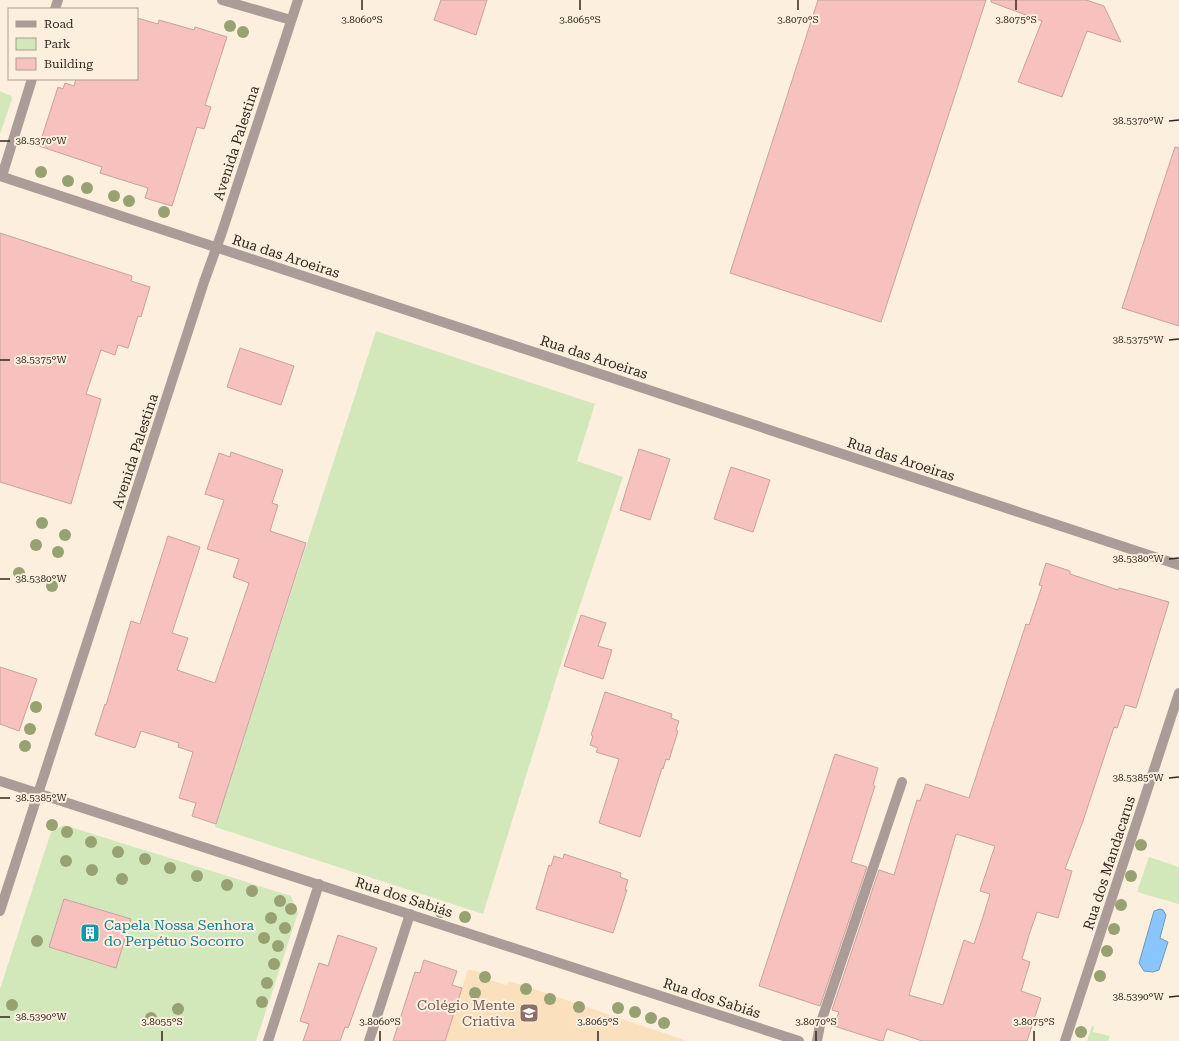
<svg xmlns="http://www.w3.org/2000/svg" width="1179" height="1041" font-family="'Roboto Serif',serif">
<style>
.built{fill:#fae0bd}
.green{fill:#d2e7ba}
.water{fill:#8ac6fe;stroke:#6f97bb}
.building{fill:#f7c2be;stroke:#c7a29f;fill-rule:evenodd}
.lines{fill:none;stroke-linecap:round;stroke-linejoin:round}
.lane{stroke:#ac9c97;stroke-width:10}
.street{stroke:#ac9c97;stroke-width:10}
.tree{fill:#98a171}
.ticks{fill:none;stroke:#30281e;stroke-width:1.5}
.labels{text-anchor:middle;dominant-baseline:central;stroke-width:4;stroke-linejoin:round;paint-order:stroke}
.street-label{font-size:14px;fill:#30281e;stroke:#fcefde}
.culture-label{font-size:14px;fill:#0d838f;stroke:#fcefde;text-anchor:start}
.education-label{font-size:14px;fill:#785e54;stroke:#fcefde;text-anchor:end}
.ticks-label{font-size:10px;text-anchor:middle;fill:#30281e;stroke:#fcefde;stroke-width:4;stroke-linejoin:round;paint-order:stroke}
</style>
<rect width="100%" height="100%" fill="#fcefde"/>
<polygon class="built" points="468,969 485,974 487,979 506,985 510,981 687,1041 445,1041"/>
<g class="green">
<polygon points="0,91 11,96 12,99 0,134"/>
<polygon points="376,331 595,404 577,461 623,477 568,641 483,914 215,827"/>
<polygon points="64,825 291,896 298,913 256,1041 0,1041 0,989 51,832"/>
<polygon points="1149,857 1179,867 1179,904 1137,892"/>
<polygon points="1092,1026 1094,1027 1093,1032 1110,1036 1108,1041 1087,1041"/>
</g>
<polygon class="water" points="1160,909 1163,910 1166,915 1160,938 1168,942 1159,970 1153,972 1144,971 1139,963 1154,911"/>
<g class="building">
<polygon points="441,0 487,0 476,35 434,20"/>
<polygon points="818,0 986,0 881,322 730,273"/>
<polygon points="991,0 1086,0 1104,6 1121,42 1087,31 1062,97 1018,82 1042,21 991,2"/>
<polygon points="137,18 158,24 159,20 194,30 195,27 227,37 205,105 211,107 204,129 197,127 172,206 145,198 148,188 100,173 102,167 39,146 58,87 63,89 65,83 74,86 76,79 137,79"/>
<polygon points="1175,147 1179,148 1179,326 1122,308"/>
<polygon points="0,233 132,276 131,281 150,287 141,317 138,316 128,348 118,345 115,355 101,350 86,394 101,399 71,504 0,482"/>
<polygon points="240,348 294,366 281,405 227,387"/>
<polygon points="639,449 670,459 650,520 620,510"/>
<polygon points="231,452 283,470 272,503 278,505 270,531 306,543 216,824 192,816 196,803 179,798 193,752 178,747 179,743 141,731 135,748 95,735 105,704 106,705 131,621 140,624 168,536 200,547 172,633 188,638 177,670 215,683 249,583 233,577 239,559 207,549 224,500 205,494 219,453 230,457"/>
<polygon points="731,467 770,480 753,532 714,519"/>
<path d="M1046 563 1070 571V574L1118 590 1119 588 1169 602 1136 708 1125 705 1117 728 1114 727 1083 821 1065 869 1072 871 1058 918 1037 912 1029 935 1022 959 1030 962 1021 991 1041 998 1027 1041H922L887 1029 883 1041H881L834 1026 839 1012 832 1010 879 870 894 875 917 800 920 801 926 784 969 798 1026 624 1029 625 1042 586 1039 585ZM956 834 995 846 980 891 990 894 982 920 974 944 964 940 943 1005 909 995Z"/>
<polygon points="581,615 606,623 598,646 612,650 603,679 564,666"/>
<polygon points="0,667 37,679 19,731 0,724"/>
<polygon points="605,692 672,714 671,718 679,721 676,730 678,731 669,760 666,759 663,769 662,768 640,837 599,823 619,759 596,752 598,748 590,745 593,736 591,735"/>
<polygon points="835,754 878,768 873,785 875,786 851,862 867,867 820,1006 759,986"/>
<polygon points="564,854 621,873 620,877 628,880 625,890 627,890 613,933 536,909 549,865 551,866 554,856 563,859"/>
<polygon points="64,899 131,919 116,968 49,947"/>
<polygon points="338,935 377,948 348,1028 345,1027 340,1041 303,1041 309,1024 300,1021 319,963 328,966"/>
<polygon points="424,960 457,971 452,985 462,988 445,1041 393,1041 415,972 420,973"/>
</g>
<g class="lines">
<g class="lane">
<polyline points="222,0 291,20"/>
<polyline points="369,1041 410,914"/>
</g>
<g class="street">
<polyline points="55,9 58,0"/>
<polyline points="0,176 1179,565"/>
<polyline points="2,176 32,79"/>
<polyline points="0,781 799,1041"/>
<polyline points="0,911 204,282 222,232 298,0"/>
<polyline points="268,1041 319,884"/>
<polyline points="817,1041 820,1025 902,782"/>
<polyline points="1065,1041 1179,693"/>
</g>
</g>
<g class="tree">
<circle cx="230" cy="26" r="6"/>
<circle cx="243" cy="32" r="6"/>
<circle cx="41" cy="172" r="6"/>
<circle cx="68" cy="181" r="6"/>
<circle cx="87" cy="188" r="6"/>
<circle cx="114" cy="196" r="6"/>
<circle cx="129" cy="201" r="6"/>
<circle cx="164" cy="212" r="6"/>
<circle cx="42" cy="523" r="6"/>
<circle cx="65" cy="535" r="6"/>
<circle cx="36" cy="545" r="6"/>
<circle cx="58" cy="552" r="6"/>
<circle cx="19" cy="573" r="6"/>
<circle cx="52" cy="586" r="6"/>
<circle cx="36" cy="707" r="6"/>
<circle cx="30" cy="729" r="6"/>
<circle cx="25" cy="746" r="6"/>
<circle cx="52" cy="825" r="6"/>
<circle cx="67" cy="832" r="6"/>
<circle cx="91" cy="842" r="6"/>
<circle cx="1141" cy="845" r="6"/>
<circle cx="118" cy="852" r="6"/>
<circle cx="145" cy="859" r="6"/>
<circle cx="66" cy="861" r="6"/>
<circle cx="170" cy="868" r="6"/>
<circle cx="92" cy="870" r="6"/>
<circle cx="197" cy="876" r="6"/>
<circle cx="1131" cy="876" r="6"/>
<circle cx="122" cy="879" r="6"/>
<circle cx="227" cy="885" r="6"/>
<circle cx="252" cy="891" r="6"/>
<circle cx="280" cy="901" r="6"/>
<circle cx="1121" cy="905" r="6"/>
<circle cx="291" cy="909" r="6"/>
<circle cx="441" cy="912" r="6"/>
<circle cx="465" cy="917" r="6"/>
<circle cx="271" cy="918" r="6"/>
<circle cx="285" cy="928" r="6"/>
<circle cx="1114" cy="929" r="6"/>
<circle cx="264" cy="938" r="6"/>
<circle cx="37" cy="941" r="6"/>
<circle cx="278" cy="946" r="6"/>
<circle cx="1107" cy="951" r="6"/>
<circle cx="274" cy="964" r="6"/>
<circle cx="1100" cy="976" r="6"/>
<circle cx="485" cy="977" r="6"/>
<circle cx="267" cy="983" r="6"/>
<circle cx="526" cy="989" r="6"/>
<circle cx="475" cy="993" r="6"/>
<circle cx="550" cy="999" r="6"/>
<circle cx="262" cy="1002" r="6"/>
<circle cx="12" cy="1005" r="6"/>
<circle cx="579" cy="1007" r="6"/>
<circle cx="618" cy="1008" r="6"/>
<circle cx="178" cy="1009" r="6"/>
<circle cx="635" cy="1012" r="6"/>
<circle cx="151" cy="1018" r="6"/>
<circle cx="651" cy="1018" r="6"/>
<circle cx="664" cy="1023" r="6"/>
<circle cx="1081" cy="1032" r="6"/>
</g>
<path class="ticks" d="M362 0V10M580 0V10M798 0V10M1016 0V10M1169 121 1179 120M0 141H10M1169 340 1179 339M0 360H10M1169 559 1179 558M0 579H10M1169 778 1179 777M0 798H10M1169 997 1179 996M0 1017H10M162 1031V1041M380 1031V1041M598 1031V1041M816 1031V1041M1034 1031V1041"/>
<defs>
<g id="building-square" transform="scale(1)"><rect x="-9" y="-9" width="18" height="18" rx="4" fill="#0f9aa8" stroke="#fcefde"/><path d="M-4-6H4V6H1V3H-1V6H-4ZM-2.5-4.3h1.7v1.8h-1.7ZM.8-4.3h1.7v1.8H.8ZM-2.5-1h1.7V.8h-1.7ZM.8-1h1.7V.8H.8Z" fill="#fff"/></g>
<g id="school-square" transform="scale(1)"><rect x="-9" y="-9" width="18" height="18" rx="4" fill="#8d6e63" stroke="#fcefde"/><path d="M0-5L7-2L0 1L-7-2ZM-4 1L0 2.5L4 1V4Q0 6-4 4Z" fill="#fff"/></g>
</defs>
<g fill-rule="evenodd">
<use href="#building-square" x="90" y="933"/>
<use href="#school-square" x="529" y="1013"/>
</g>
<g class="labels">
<g class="street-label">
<text transform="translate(236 143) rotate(-72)">Avenida Palestina</text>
<text transform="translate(286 256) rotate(18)">Rua das Aroeiras</text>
<text transform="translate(594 357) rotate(18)">Rua das Aroeiras</text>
<text transform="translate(135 451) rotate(-72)">Avenida Palestina</text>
<text transform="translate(901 459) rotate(18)">Rua das Aroeiras</text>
<text transform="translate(1109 863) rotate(-72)">Rua dos Mandacarus</text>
<text transform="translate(404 897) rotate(18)">Rua dos Sabiás</text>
<text transform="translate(712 998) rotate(18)">Rua dos Sabiás</text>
</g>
<g class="culture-label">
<text x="104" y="925">Capela Nossa Senhora<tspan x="104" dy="16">do Perpétuo Socorro</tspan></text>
</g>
<g class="education-label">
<text x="515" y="1005">Colégio Mente<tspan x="515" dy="16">Criativa</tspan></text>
</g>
</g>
<g class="ticks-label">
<text x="362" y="23">3.8060°S</text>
<text x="580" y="23">3.8065°S</text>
<text x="798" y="23">3.8070°S</text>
<text x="1016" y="23">3.8075°S</text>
<text x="1138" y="124">38.5370°W</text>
<text x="41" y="144">38.5370°W</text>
<text x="1138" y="343">38.5375°W</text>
<text x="41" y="363">38.5375°W</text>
<text x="1138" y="562">38.5380°W</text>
<text x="41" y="582">38.5380°W</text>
<text x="1138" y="781">38.5385°W</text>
<text x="41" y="801">38.5385°W</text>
<text x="1138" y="1000">38.5390°W</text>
<text x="41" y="1020">38.5390°W</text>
<text x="162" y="1025">3.8055°S</text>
<text x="380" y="1025">3.8060°S</text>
<text x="598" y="1025">3.8065°S</text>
<text x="816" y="1025">3.8070°S</text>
<text x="1034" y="1025">3.8075°S</text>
</g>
<rect x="8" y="8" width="130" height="72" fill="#fcefde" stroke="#aa9f91"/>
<rect x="16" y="21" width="20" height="6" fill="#ac9c97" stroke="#aa9f91"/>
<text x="44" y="28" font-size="12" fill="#30281e">Road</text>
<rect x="16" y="38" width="20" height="12" fill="#d2e7ba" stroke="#aa9f91"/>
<text x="44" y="48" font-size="12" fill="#30281e">Park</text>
<rect x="16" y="58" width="20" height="12" fill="#f7c2be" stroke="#aa9f91"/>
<text x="44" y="68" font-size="12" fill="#30281e">Building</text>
</svg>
